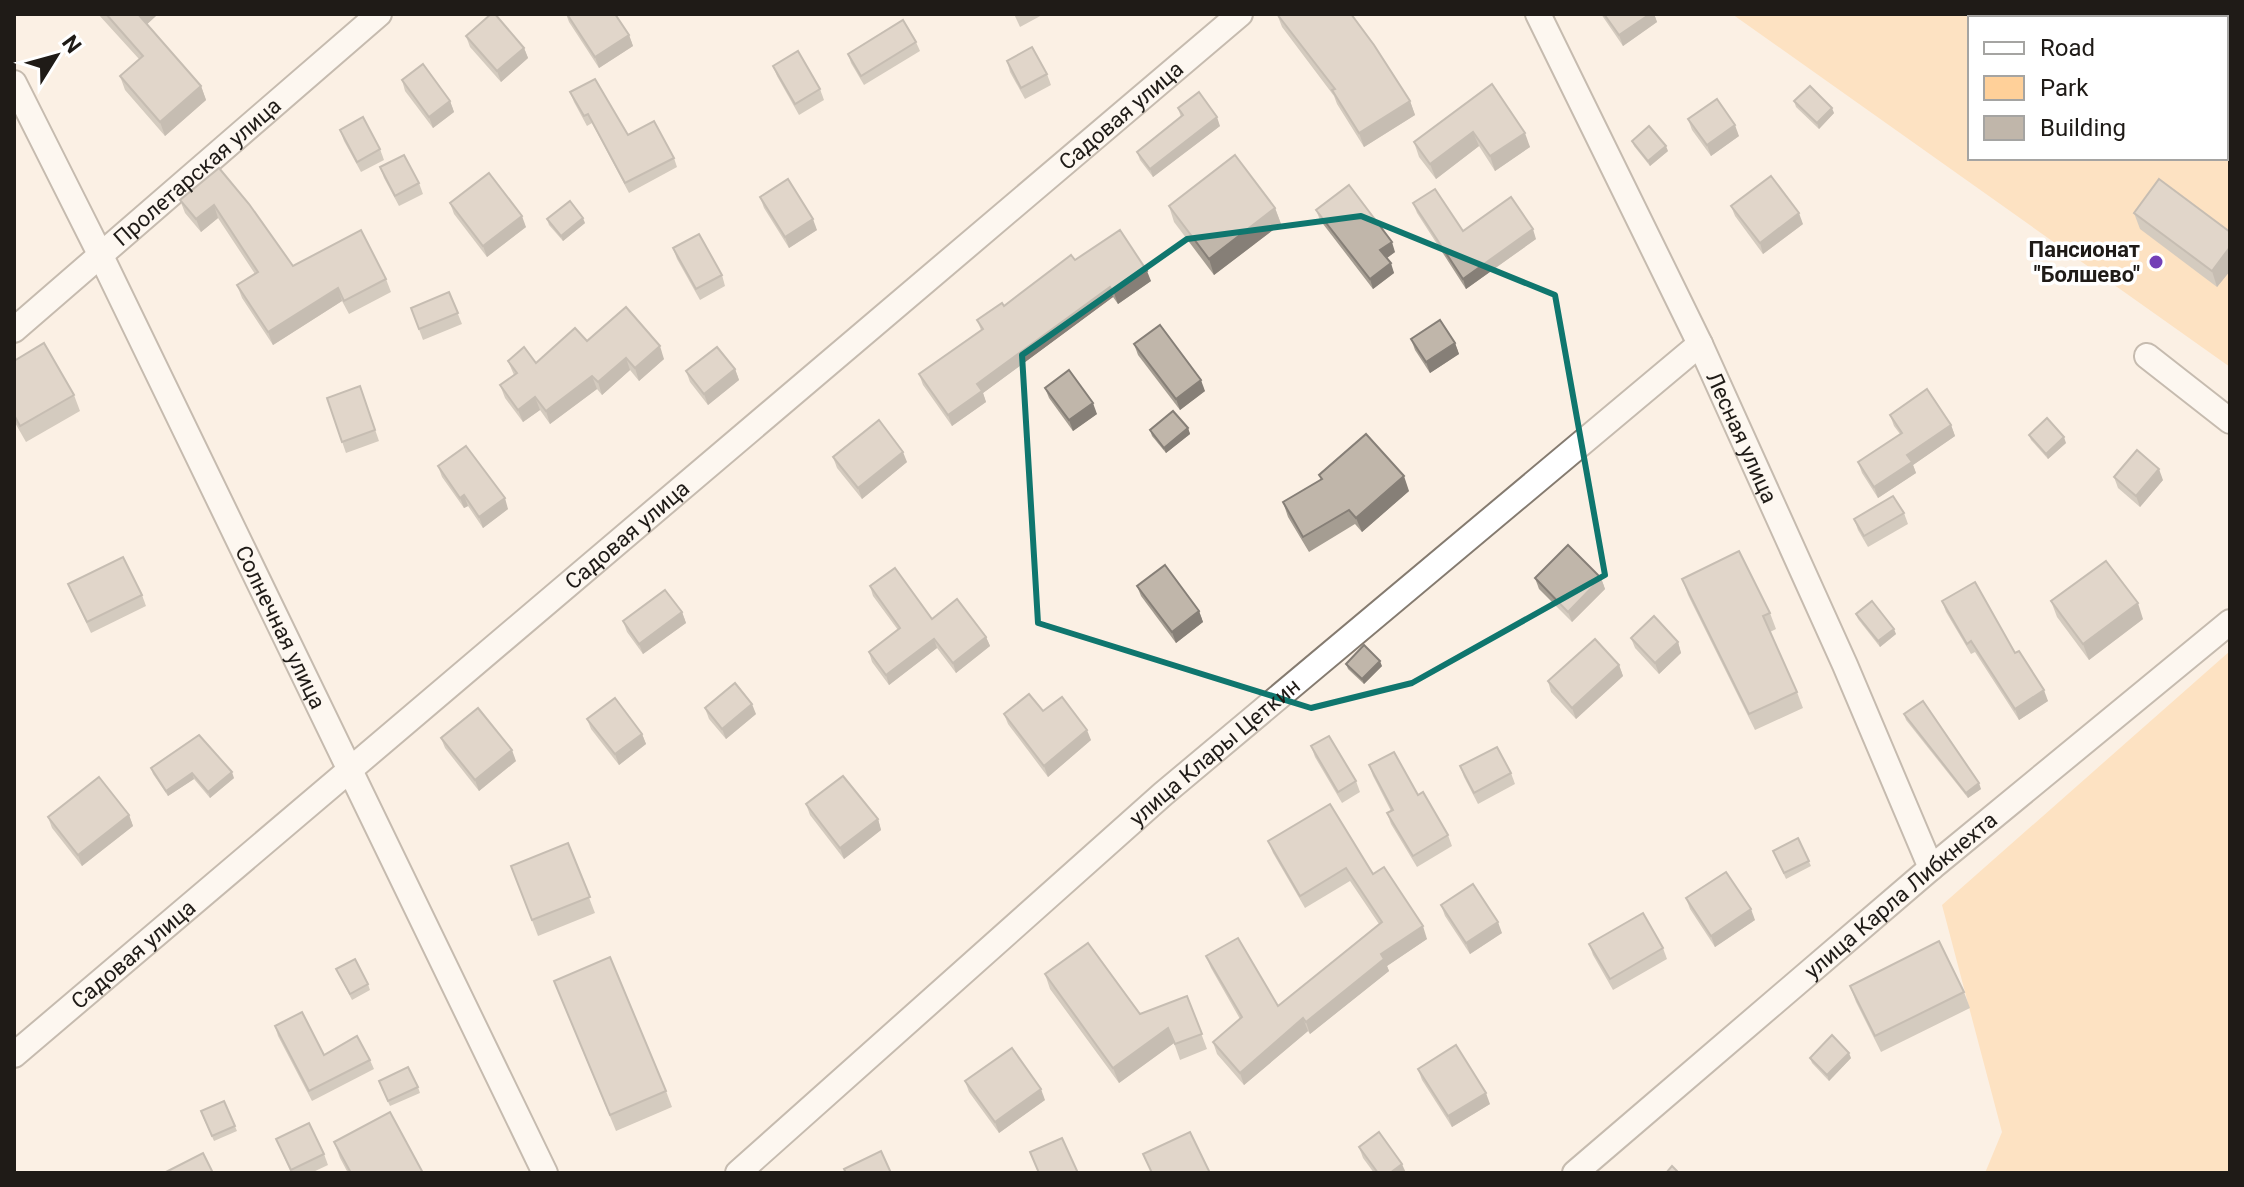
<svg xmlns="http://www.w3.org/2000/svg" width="2244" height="1187" font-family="Roboto,sans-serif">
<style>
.green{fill:#ffd099;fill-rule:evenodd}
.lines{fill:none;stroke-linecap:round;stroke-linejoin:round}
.street-casing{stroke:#857b70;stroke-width:28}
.street{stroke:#fff;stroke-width:24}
.wall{fill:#a59d92}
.shaded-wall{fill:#867f77}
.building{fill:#c0b6aa;stroke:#867f77;stroke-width:2}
.marked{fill:none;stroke:#0f766e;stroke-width:6;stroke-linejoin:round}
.poi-dot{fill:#733fb6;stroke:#fff;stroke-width:3}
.labels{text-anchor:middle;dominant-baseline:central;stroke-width:7;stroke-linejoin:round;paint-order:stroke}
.street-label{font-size:22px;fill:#1f1b17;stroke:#fff}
.poi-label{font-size:22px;font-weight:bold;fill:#1f1b17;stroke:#fff;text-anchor:end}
</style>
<rect width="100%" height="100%" fill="#fbf0e4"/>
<g class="green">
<path d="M1732 14H2230V367ZM1970 18H2226V158H1970Z"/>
<polygon points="2230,651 2230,1173 1985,1173 2002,1132 1942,905"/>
</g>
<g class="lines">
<g class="street-casing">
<g id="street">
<path id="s1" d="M1538 14 1700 344 1845 665 1931 868"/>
<path id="s2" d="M14 83 101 256 545 1173"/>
<path id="s3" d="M14 330 379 14"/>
<polyline points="2147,356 2230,421"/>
<path id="s4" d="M14 1055 1240 14"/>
<path id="s5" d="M738 1173 1163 794 1700 344"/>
<path id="s6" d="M1575 1173 1931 868 2230 622"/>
</g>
</g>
<use href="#street" class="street"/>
</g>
<g class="wall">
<polygon points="98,14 156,14 157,15 147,24 201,86 206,100 165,136 125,90 120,76 139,59"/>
<polygon points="566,14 615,14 629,35 633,46 599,68 569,22"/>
<polygon points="1014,14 1044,14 1020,27"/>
<polygon points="1277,14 1410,101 1415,115 1364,147 1337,104 1334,96 1282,27"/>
<polygon points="1601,14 1654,14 1657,22 1623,46"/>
<polygon points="466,36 524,48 528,58 501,82 470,47"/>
<polygon points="916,42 920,51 864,85 851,63 848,54"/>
<polygon points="1007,61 1047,74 1051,85 1025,99 1010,72"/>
<polygon points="773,66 820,89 824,100 799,115 777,76"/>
<polygon points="402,80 450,101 454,112 433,128 405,91"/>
<polygon points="1492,84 1530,147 1495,171 1479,146 1436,179 1419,157 1414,142"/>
<polygon points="570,92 628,135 674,158 677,167 629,193 592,123 587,126 574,102"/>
<polygon points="1794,101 1834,113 1819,129 1796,107"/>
<polygon points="1178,108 1220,126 1153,177 1140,160 1137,152 1181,117"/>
<polygon points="1688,119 1739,136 1711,156 1692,130"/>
<polygon points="340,130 380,149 384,160 361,172 344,141"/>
<polygon points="1632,141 1668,151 1650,166 1634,146"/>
<polygon points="380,167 419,183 423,194 399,206 384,178"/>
<polygon points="219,168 293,266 386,279 391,292 349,314 342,301 273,345 242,298 237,285 255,274 218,218 201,232 185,213 180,200"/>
<polygon points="760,197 817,230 789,248 764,208"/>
<polygon points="450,203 526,227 487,257 454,214"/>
<polygon points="1413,203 1463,231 1536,239 1466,289 1417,213"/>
<polygon points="1169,206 1275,208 1281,224 1214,275 1174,222"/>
<polygon points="1731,206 1803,224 1763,254 1735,216"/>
<polygon points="1316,210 1395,252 1387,258 1394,273 1373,289 1320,220"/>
<polygon points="2134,213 2230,232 2230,271 2217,287 2140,229"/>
<polygon points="547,219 585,223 563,241 549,225"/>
<polygon points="673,248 722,275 725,286 700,300 677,259"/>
<polygon points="1075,260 1151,281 1118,304 1113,297 983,393 986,402 952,426 923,385 919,374 981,330 977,320 1004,306"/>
<polygon points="449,292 462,324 423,340 411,308"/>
<polygon points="1411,339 1455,343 1459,354 1430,373 1415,350"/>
<polygon points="587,341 664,359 639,381 630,370 602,395 597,389 550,424 540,410 523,422 505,398 500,385 514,375 508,361 536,363"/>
<polygon points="1134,344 1205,391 1180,410 1138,355"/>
<polygon points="14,361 74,395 80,411 26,442 14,421"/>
<polygon points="735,369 739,380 708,405 690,382 686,371"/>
<polygon points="360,386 379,441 346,453 327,398"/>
<polygon points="1045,388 1097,414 1073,431 1049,398"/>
<polygon points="1890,415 1951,425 1955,436 1913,465 1916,473 1878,498 1862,473 1858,462 1900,434 1894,426"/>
<polygon points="1188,428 1190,434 1166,453 1152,436 1150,430"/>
<polygon points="2029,435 2066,443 2048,459 2031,440"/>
<polygon points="833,457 907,462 862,499 837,468"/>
<polygon points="438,466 508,509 483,528 468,506 464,508 442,477"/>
<polygon points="1319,475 1409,491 1362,532 1355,524 1309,552 1288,517 1283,502 1321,480"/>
<polygon points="2114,477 2163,480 2140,507 2118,488"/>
<polygon points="1904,513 1908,524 1868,547 1858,530 1854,519"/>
<polygon points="1535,578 1601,578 1605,589 1572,622 1539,589"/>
<polygon points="1682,579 1770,613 1776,629 1770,632 1797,692 1803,708 1755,730 1688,595"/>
<polygon points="68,584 142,595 146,606 91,633"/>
<polygon points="870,586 932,619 986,637 990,646 956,673 937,648 889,685 872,662 869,652 898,630 873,596"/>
<polygon points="1137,586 1199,611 1203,622 1176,643 1141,596"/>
<polygon points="1942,601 2015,653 2048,701 2019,720 1975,652 1971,654 1946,612"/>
<polygon points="2051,601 2143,619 2089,660 2057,617"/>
<polygon points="682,612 686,623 643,654 627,632 623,621"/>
<polygon points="1856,614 1896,634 1880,647 1858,619"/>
<polygon points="1631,638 1678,642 1681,653 1659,674 1635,648"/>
<polygon points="1346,664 1382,666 1364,684 1348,669"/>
<polygon points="1619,665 1623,676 1576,719 1551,692 1548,681"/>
<polygon points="705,708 756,714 726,739 709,719"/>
<polygon points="1043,711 1091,740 1048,777 1008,724 1004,714"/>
<polygon points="1904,714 1981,789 1968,798 1906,720"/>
<polygon points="587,719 642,734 646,744 619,765 591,729"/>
<polygon points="441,738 516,761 479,791 445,748"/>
<polygon points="1311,746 1356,781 1360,792 1342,803 1315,757"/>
<polygon points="1369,765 1418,795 1448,835 1452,846 1417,867 1391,824 1387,813 1391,811 1373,776"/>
<polygon points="1460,766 1511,773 1515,784 1478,804 1464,777"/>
<polygon points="151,768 234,778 210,798 194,779 168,796 153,774"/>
<polygon points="806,804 878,819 881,830 844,859 810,815"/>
<polygon points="129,815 133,826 82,866 52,828 48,817"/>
<polygon points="1798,838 1811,866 1786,879 1773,851"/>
<polygon points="1268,841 1373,874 1427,939 1387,966 1389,971 1310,1034 1308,1031 1244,1085 1217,1054 1213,1042 1240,1019 1211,968 1206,956 1278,1006 1379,924 1350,881 1305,908 1273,853"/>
<polygon points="568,843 595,913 538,936 511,866"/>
<polygon points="1686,898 1755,920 1715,947 1690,909"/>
<polygon points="1441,905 1502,933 1470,954 1445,916"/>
<polygon points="1589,944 1663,948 1667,959 1613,990 1593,955"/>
<polygon points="336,969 368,984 370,990 352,1000"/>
<polygon points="1045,974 1140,1014 1187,996 1207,1049 1180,1060 1174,1043 1119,1083 1050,989"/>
<polygon points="554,981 666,1091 672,1107 616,1131"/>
<polygon points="1850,986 1964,992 1970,1008 1881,1052 1856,1002"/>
<polygon points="275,1026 324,1055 370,1060 374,1069 312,1101 278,1036"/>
<polygon points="1810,1058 1851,1058 1829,1081 1812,1063"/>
<polygon points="1418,1069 1490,1104 1452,1127 1422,1080"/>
<polygon points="965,1081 1045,1100 999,1133 969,1092"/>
<polygon points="381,1087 418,1087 420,1093 390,1106"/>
<polygon points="224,1101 237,1131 214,1141 203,1117"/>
<polygon points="276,1139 324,1154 328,1165 311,1173 291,1173"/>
<polygon points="334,1142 423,1173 348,1173 340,1158"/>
<polygon points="1359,1147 1406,1173 1374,1173 1363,1158"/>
</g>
<g class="shaded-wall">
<polygon points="138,14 156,14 157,15 143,28"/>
<polygon points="1650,14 1654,14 1657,22 1623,46 1619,35"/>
<polygon points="629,35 633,46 599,68 595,57"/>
<polygon points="524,48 528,58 501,82 497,71"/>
<polygon points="201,86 206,100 165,136 160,122"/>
<polygon points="450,101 454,112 433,128 429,117"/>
<polygon points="1410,101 1415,115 1364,147 1359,133"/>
<polygon points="1832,108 1834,113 1819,129 1817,123"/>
<polygon points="1217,117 1220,126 1153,177 1150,169"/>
<polygon points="1735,125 1739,136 1711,156 1707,145"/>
<polygon points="1473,132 1479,146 1436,179 1430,164"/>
<polygon points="1525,133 1530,147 1495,171 1490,156"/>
<polygon points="1666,146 1668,151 1650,166 1648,161"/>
<polygon points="214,205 218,218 201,232 196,219"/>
<polygon points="1275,208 1281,224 1214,275 1209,259"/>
<polygon points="1799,213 1803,224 1763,254 1760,243"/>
<polygon points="522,216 526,227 487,257 483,246"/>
<polygon points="583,218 585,223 563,241 561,236"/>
<polygon points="813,219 817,230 789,248 785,237"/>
<polygon points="1533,229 1536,239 1466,289 1463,279"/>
<polygon points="1392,242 1395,252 1384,260 1380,250"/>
<polygon points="2230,247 2230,271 2217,287 2212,271"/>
<polygon points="1391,263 1394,273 1373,289 1370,279"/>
<polygon points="1147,271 1151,281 1118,304 1114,293"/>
<polygon points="1110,287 1113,297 983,393 986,402 952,426 948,415 977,384"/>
<polygon points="338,288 342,301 273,345 268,332"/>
<polygon points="1455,343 1459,354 1430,373 1426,362"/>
<polygon points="660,346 664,359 639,381 635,368"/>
<polygon points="626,358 630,370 602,395 598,382"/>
<polygon points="735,369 739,380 708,405 704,394"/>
<polygon points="592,376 597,389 550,424 546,411"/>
<polygon points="1201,380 1205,391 1180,410 1176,399"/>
<polygon points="535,397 540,410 523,422 518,410"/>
<polygon points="1093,403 1097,414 1073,431 1069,420"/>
<polygon points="1951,425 1955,436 1913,465 1916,473 1878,498 1874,487 1907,455"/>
<polygon points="1188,428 1190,434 1166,453 1164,448"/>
<polygon points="2064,437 2066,443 2048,459 2046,454"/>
<polygon points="903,452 907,462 862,499 858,488"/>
<polygon points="2159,469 2163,480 2140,507 2136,496"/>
<polygon points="1404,476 1409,491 1362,532 1356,518"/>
<polygon points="464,495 468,506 464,508 460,498"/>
<polygon points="505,498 508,509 483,528 479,517"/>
<polygon points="1601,578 1605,589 1572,622 1568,612"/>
<polygon points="2138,603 2143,619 2089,660 2083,644"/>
<polygon points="1199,611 1203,622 1176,643 1172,632"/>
<polygon points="682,612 686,623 643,654 639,644"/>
<polygon points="1894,629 1896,634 1880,647 1878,641"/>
<polygon points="986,637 990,646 956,673 953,663"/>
<polygon points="934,639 937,648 889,685 886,675"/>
<polygon points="1678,642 1681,653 1659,674 1655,663"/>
<polygon points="1380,661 1382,666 1364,684 1362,679"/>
<polygon points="1619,665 1623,676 1576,719 1572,708"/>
<polygon points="2044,690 2048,701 2019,720 2015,709"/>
<polygon points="752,704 756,714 726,739 722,729"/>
<polygon points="1087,730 1091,740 1048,777 1044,766"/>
<polygon points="642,734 646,744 619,765 615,754"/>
<polygon points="512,750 516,761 479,791 475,780"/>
<polygon points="232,772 234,778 210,798 208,792"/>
<polygon points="192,773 194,779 168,796 166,791"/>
<polygon points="1979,783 1981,789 1968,798 1966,793"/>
<polygon points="129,815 133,826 82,866 78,855"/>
<polygon points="878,819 881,830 844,859 840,848"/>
<polygon points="1751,909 1755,920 1715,947 1711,936"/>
<polygon points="1498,922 1502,933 1470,954 1466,943"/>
<polygon points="1423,926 1427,939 1387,966 1389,971 1310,1034 1306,1022 1381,954"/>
<polygon points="1303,1018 1308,1031 1244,1085 1240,1073"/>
<polygon points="1168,1028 1174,1043 1119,1083 1113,1068"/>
<polygon points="1849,1053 1851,1058 1829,1081 1827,1075"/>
<polygon points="1041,1089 1045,1100 999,1133 995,1122"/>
<polygon points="1486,1093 1490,1104 1452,1127 1448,1116"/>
<polygon points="1402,1164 1406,1173 1390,1173"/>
</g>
<g class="building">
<polygon points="106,14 138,14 201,86 160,122 120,76 143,56"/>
<polygon points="491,14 495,14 524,48 497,71 466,36"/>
<polygon points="567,14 615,14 629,35 595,57"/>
<polygon points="1277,14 1351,14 1374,45 1410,101 1359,133 1332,90 1335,89"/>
<polygon points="1604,14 1650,14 1619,35"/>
<polygon points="903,20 916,42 861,76 848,54"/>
<polygon points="1032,47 1047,74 1021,88 1007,61"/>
<polygon points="798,51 820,89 795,104 773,66"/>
<polygon points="423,64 450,101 429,117 402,80"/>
<polygon points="595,79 628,135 654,121 674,158 625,183 588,114 584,116 570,92"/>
<polygon points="1492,84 1525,133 1490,156 1473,132 1430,164 1414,142"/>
<polygon points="1810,86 1832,108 1817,123 1794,101"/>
<polygon points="1199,92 1217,117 1150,169 1137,152 1183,115 1178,108"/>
<polygon points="1717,99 1735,125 1707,145 1688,119"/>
<polygon points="363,117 380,149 357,162 340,130"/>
<polygon points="1649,126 1666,146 1648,161 1632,141"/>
<polygon points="404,155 419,183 395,196 380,167"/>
<polygon points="1235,155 1275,208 1209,259 1169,206"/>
<polygon points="219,168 249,204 293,266 361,230 386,279 344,301 338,288 268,332 237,285 258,272 214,205 196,219 180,200"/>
<polygon points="489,173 522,216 483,246 450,203"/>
<polygon points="1771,176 1799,213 1760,243 1731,206"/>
<polygon points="788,179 813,219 785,237 760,197"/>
<polygon points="2159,179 2230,232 2230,247 2212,271 2134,213"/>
<polygon points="1349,185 1392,242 1380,250 1391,263 1370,279 1316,210"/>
<polygon points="1435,189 1463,231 1511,197 1533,229 1463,279 1413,203"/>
<polygon points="570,201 583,218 561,236 547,219"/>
<polygon points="1120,230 1147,271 1114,293 1110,287 977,384 982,391 948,415 919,374 983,329 977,320 1002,303 1004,306 1071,255 1075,260"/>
<polygon points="699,234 722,275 696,289 673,248"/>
<polygon points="449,292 458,313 419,329 411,308"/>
<polygon points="626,307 660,346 635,368 626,358 598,382 592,376 546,411 535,397 518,410 500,385 517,373 508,361 524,347 536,363 575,328 587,341"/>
<polygon points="1440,320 1455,343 1426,362 1411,339"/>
<polygon points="1160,325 1201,380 1176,399 1134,344"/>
<polygon points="44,343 74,395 20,426 14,415 14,361"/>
<polygon points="717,347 735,369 704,394 686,371"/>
<polygon points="1069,370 1093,403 1069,420 1045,388"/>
<polygon points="360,386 375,430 342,442 327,398"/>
<polygon points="1927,389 1951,425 1907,455 1912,462 1874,487 1858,462 1902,433 1890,415"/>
<polygon points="1173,411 1188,428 1164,448 1150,430"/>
<polygon points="2047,418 2064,437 2046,454 2029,435"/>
<polygon points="879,420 903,452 858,488 833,457"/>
<polygon points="1366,434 1404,476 1356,518 1349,510 1303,537 1283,502 1322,479 1319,475"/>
<polygon points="466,446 505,498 479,517 464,495 460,498 438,466"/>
<polygon points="2137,450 2159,469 2136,496 2114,477"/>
<polygon points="1893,496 1904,513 1864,536 1854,519"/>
<polygon points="1568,545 1601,578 1568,612 1535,578"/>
<polygon points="1739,551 1770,613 1763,616 1797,692 1749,714 1682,579"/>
<polygon points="123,557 142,595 87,622 68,584"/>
<polygon points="2106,561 2138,603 2083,644 2051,601"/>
<polygon points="1165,565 1199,611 1172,632 1137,586"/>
<polygon points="895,568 932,619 957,599 986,637 953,663 934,639 886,675 869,652 900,628 870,586"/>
<polygon points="1975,582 2015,653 2019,651 2044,690 2015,709 1971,641 1967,644 1942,601"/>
<polygon points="665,590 682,612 639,644 623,621"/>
<polygon points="1872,601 1894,629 1878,641 1856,614"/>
<polygon points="1654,616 1678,642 1655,663 1631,638"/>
<polygon points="1595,639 1619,665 1572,708 1548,681"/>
<polygon points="1364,645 1380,661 1362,679 1346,664"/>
<polygon points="735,683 752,704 722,729 705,708"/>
<polygon points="1029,694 1043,711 1062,697 1087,730 1044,766 1004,714"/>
<polygon points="615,698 642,734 615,754 587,719"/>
<polygon points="1923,701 1979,783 1966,793 1904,714"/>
<polygon points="478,708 512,750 475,780 441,738"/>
<polygon points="199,735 232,772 208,792 192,773 166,791 151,768"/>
<polygon points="1329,736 1356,781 1338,792 1311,746"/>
<polygon points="1497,747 1511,773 1474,793 1460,766"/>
<polygon points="1394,752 1418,795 1423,792 1448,835 1413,856 1387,813 1393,810 1369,765"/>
<polygon points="843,776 878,819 840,848 806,804"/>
<polygon points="99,777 129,815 78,855 48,817"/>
<polygon points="1330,804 1373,874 1384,867 1423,926 1381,954 1384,959 1306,1022 1303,1018 1240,1073 1213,1042 1242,1017 1206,956 1238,938 1278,1006 1382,922 1346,868 1300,896 1268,841"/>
<polygon points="1798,838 1809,861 1784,873 1773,851"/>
<polygon points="568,843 590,897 532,920 511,866"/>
<polygon points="1726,872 1751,909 1711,936 1686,898"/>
<polygon points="1473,884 1498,922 1466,943 1441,905"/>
<polygon points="1643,913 1663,948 1610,979 1589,944"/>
<polygon points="1939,941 1964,992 1875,1036 1850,986"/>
<polygon points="1088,943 1140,1014 1187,996 1202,1034 1175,1044 1168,1028 1113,1068 1045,974"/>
<polygon points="610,957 666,1091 610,1115 554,981"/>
<polygon points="355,959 368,984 350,994 336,969"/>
<polygon points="302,1012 324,1055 357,1036 370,1060 309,1091 275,1026"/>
<polygon points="1832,1035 1849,1053 1827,1075 1810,1058"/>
<polygon points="1456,1045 1486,1093 1448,1116 1418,1069"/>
<polygon points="1012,1048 1041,1089 995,1122 965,1081"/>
<polygon points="408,1067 418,1087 388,1101 379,1081"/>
<polygon points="224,1101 235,1126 212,1136 201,1111"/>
<polygon points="390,1112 423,1173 351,1173 334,1142"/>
<polygon points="309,1123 324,1154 291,1170 276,1139"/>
<polygon points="1190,1132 1210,1173 1152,1173 1143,1154"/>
<polygon points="1379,1132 1402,1164 1390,1173 1378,1173 1359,1147"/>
<polygon points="1062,1138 1078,1173 1039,1173 1030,1152"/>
<polygon points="881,1151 891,1173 846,1173 844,1169"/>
<polygon points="203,1153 213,1173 164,1173"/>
<polygon points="1672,1166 1679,1173 1666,1173"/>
</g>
<path d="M0 0H2244V1187H0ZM1361 216 1555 295 1605 575 1412 683 1311 708 1038 623 1022 355 1187 239Z" fill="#fbf0e4" fill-opacity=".55" fill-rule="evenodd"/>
<path class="marked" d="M1361 216 1555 295 1605 575 1412 683 1311 708 1038 623 1022 355 1187 239Z"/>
<circle class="poi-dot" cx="2156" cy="262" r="8"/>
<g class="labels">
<g class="street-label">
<text stroke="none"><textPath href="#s4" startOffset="1452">Садовая улица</textPath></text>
<text stroke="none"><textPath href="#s3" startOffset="242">Пролетарская улица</textPath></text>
<text stroke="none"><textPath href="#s1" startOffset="470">Лесная улица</textPath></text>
<text stroke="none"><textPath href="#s4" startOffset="804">Садовая улица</textPath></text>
<text stroke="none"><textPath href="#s2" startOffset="606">Солнечная улица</textPath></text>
<text stroke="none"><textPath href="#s5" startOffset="636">улица Клары Цеткин</textPath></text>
<text stroke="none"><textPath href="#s6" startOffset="428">улица Карла Либкнехта</textPath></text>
<text stroke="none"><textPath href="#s4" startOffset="156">Садовая улица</textPath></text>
</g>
<g class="poi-label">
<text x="2140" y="249">Пансионат<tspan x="2140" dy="25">"Болшево"</tspan></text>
</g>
</g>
<rect width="2244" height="1187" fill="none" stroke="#1f1b17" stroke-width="32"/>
<rect x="1968" y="16" width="260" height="144" fill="#ffffff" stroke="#a5a4a2" stroke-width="2"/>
<rect x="1984" y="42" width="40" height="12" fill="#ffffff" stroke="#a5a4a2" stroke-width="2"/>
<text x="2040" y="56" font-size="24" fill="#1f1b17">Road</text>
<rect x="1984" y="76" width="40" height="24" fill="#ffd099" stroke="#a5a4a2" stroke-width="2"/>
<text x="2040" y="96" font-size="24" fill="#1f1b17">Park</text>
<rect x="1984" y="116" width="40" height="24" fill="#c0b6aa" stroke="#a5a4a2" stroke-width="2"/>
<text x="2040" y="136" font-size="24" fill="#1f1b17">Building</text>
<g transform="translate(56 56) rotate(53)" stroke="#ffffff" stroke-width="6" paint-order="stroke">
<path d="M0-6L14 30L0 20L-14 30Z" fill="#1f1b17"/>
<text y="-12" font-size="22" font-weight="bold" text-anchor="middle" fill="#1f1b17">N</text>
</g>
</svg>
